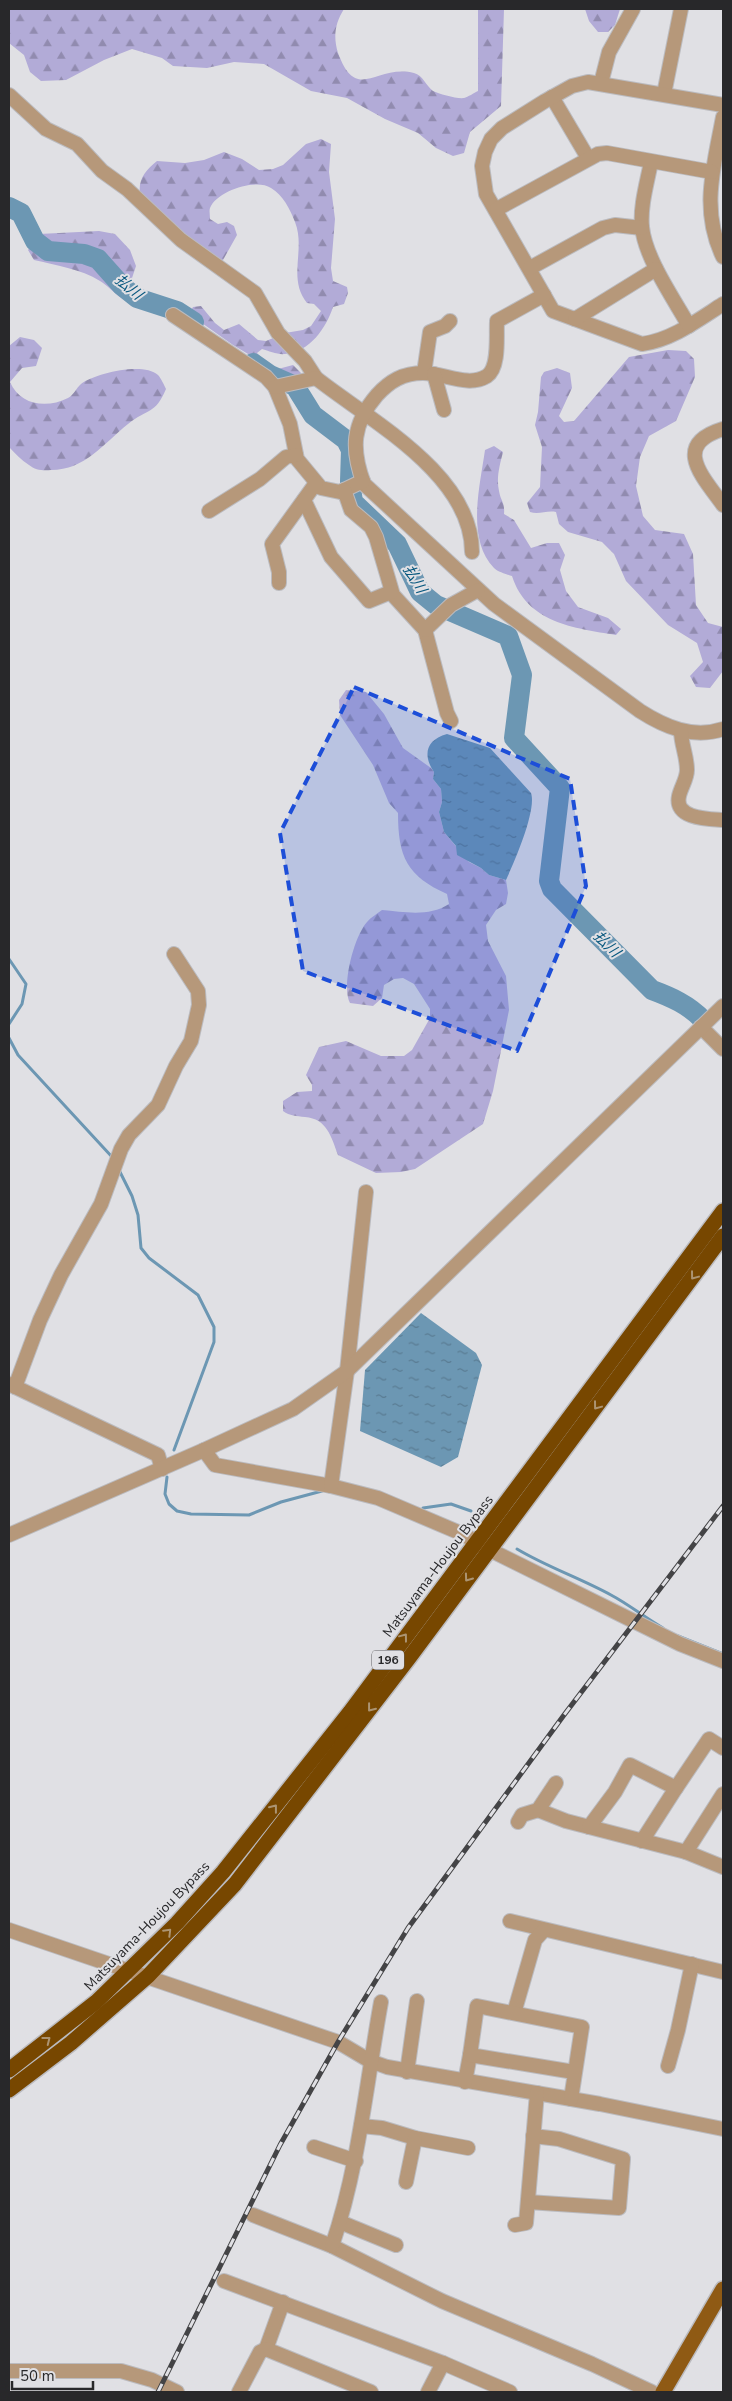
<svg xmlns="http://www.w3.org/2000/svg" width="732" height="2401" font-family="'Nunito Sans','Noto Sans JP',sans-serif">
<style>
.forest{fill:url(#forest-firs)}
.water{fill:url(#water-ripples)}
.lines{fill:none;stroke-linecap:round;stroke-linejoin:round}
.stream{stroke:#6c97b3;stroke-width:3}
.river{stroke:#6c97b3;stroke-width:20}
.minor-casing{stroke:#bbbbbf;stroke-width:16}
.major-casing{stroke:#bbbbbf;stroke-width:18}
.highway-casing{stroke:#bbbbbf;stroke-width:18}
.minor{stroke:#b6987a;stroke-width:14}
.major{stroke:#8f5a14;stroke-width:15}
.highway{stroke:#774700;stroke-width:15}
.rail-casing{stroke:#444446;stroke-width:5}
.rail{stroke:#e0e0e4;stroke-width:3;stroke-dasharray:9;stroke-linecap:butt}
.oneway{stroke:#ac9472}
.marked{fill:#1d4ed8;fill-opacity:0.2;stroke:#1d4ed8;stroke-width:4;stroke-dasharray:10 6;stroke-linejoin:round}
.labels{text-anchor:middle;dominant-baseline:central;stroke-width:4;stroke-linejoin:round;paint-order:stroke}
.shield{fill:#e0e0e4;stroke:#5f5f62;stroke-width:1}
.shield-label{font-size:12px;font-weight:bold;fill:#28282a}
.street-label{font-size:14px;fill:#28282a;stroke:#e0e0e4}
.water-label{font-size:15px;font-style:italic;fill:#08587f;stroke:#e0e0e4}
</style>
<defs>
<pattern id="forest-firs" width="22" height="20" patternUnits="userSpaceOnUse" patternTransform="scale(1.25)"><rect width="22" height="20" fill="#b2abd7"/><path d="M5 1l3.5 6h-7zM16 11l3.5 6h-7z" fill="#918baf"/></pattern>
<pattern id="water-ripples" width="26" height="14" patternUnits="userSpaceOnUse" patternTransform="scale(1.25)"><rect width="26" height="14" fill="#6c97b3"/><path d="M2 4q2-2 4 0t4 0M15 11q2-2 4 0t4 0" fill="none" stroke="#597b92"/></pattern>
</defs>
<rect width="100%" height="100%" fill="#e0e0e4"/>
<g class="forest">
<path d="M9 9H344C335 23 333 37 338 53 357 104 375 64 414 73 423 75 426 86 433 91 439 94 457 99 464 98 468 97 474 93 478 91V9H504L501 106 470 132 464 153 453 156 436 148 418 133 385 119 347 98 311 91 264 64 234 62 207 68 173 66 162 58 132 49 104 60 66 80 41 81 30 72 24 55 9 43Z"/>
<polygon points="585,9 620,9 615,25 608,32 598,32 589,21"/>
<path d="M321 139 331 144 329 172 335 219 331 268 333 281 347 287 348 293 344 304 333 307C326 328 310 352 285 354 278 355 269 351 262 349L257 353 265 362 278 369 293 365 301 373 300 380 290 379 233 345 189 314 193 307 201 306 215 323 224 330 239 324 258 340 266 341 285 333 303 330 311 326 321 311 314 304 307 303C287 278 306 250 295 222 290 209 283 195 271 188 256 178 217 191 210 208 209 211 210 215 210 219L218 224 227 222 234 226 237 235 223 260 216 261 207 259 140 193C138 179 146 170 157 161L185 163 204 160 224 152 242 159 259 170 273 169 283 165 306 144Z"/>
<path d="M99 231 115 234 130 250 136 266 132 278 136 293 143 298 170 299 174 304 170 308 161 302C155 302 149 304 142 305 124 306 113 289 100 281 81 269 55 265 34 260L28 250 39 234Z"/>
<path d="M20 337 34 340 42 348 36 366 22 368 10 382C20 405 46 409 68 398 74 395 76 388 81 384 96 373 143 362 158 375 161 378 164 385 166 389 155 415 148 408 128 424 103 444 85 470 51 470 43 471 35 470 29 465 21 460 15 453 9 447V346Z"/>
<path d="M668 350 686 351 694 359 695 377 676 421 649 436 640 457 636 486 643 516 655 530 684 534 693 554 696 605 708 623 723 627V671L710 688 696 687 690 676 703 662 697 643 668 625 626 581 614 554 602 542 568 532 559 524 556 512C547 510 539 515 530 512L527 503 540 487 542 447 535 425 538 412 541 377 544 372 557 368 570 373 572 388 559 416 564 422 574 421 629 357Z"/>
<path d="M494 446 503 452C500 464 496 478 499 491 501 502 505 502 504 514L514 520 531 548 547 543H559L565 555 560 570 566 591 578 607 608 618 621 629 616 635C574 628 527 623 512 576 506 574 498 572 494 568 466 539 480 486 485 450Z"/>
<path d="M346 690 366 692 384 714 403 748 431 768 434 772 433 779 441 789 442 802 439 812 444 832 469 862 481 868 489 875 506 880 508 893 506 904 496 910 486 925 488 941 506 976 509 1010 493 1091 483 1124 415 1169 401 1172 376 1173 338 1155C331 1136 327 1119 305 1117 296 1116 290 1116 283 1111V1101L297 1092 312 1091V1085L306 1075 319 1047 346 1041 381 1056H404L412 1050 430 1018V1009L414 984 403 978 394 979 384 985 382 998 373 1006 350 1003C341 987 354 936 367 922 371 917 377 914 382 910 405 912 429 917 449 904L447 894C407 876 398 857 398 813L389 803 373 765 340 715 339 700Z"/>
</g>
<g class="water">
<path d="M447 734 490 748 531 793C537 810 514 863 506 880L489 875 481 868 457 855 456 846 444 832 439 812 442 802 441 789 433 779 434 772C423 756 425 740 447 734Z"/>
<polygon points="421,1313 476,1353 482,1365 458,1457 441,1467 360,1431 365,1370"/>
</g>
<g class="lines">
<g class="stream">
<polyline points="9,959 26,984 22,1004 9,1024"/>
<polyline points="9,1038 18,1055 113,1158"/>
<polyline points="118,1168 132,1196 138,1215 141,1248 149,1258 198,1295 214,1327 214,1342 174,1450"/>
<polyline points="167,1477 165,1494 169,1504 177,1511 191,1514 249,1515 281,1502 322,1491"/>
<polyline points="423,1508 451,1504 471,1511"/>
<path d="M517 1549C547 1567 580 1578 611 1595 630 1605 645 1618 663 1628"/>
<polyline points="678,1636 723,1654"/>
</g>
<g class="river">
<polyline points="9,207 21,213 35,241 48,251 84,254 98,259 122,286 137,298 177,311 194,322"/>
<path d="M253 363 270 375 295 386 313 415 346 440 351 450 350 481 353 502 397 544 420 592 436 605 508 636 522 675 514 738 560 788 549 881 552 889 652 990C671 997 689 1005 703 1020"/>
</g>
<g class="minor-casing">
<g id="minor">
<polyline points="601,83 609,52 633,9"/>
<polyline points="664,94 681,9"/>
<path d="M9 95 46 129 77 144 102 171 127 189 181 240 255 293 278 333 305 361 316 378C369 420 472 474 472 552"/>
<polyline points="552,97 588,158"/>
<path d="M723 105 588 82 572 86 545 101 502 128 491 139 485 152 482 166 486 194 553 311 642 344C672 340 698 320 723 304"/>
<path d="M723 117C714 166 700 210 723 257"/>
<path d="M651 162C647 183 640 206 642 227 645 258 674 299 689 326"/>
<polyline points="497,209 598,154 607,153 712,172"/>
<polyline points="530,268 603,228 615,225 642,228"/>
<path d="M544 295 497 321C496 335 500 367 487 376 468 388 444 373 423 373 403 373 390 381 377 395 352 424 351 449 364 484L494 604 640 711C665 727 693 739 723 729"/>
<polyline points="173,315 266,377 275,387 290,424 297,459 321,488 340,492 363,481"/>
<polyline points="575,319 656,269"/>
<polyline points="424,373 430,332 445,326 450,321"/>
<polyline points="434,374 444,410"/>
<polyline points="275,387 316,378"/>
<path d="M723 429C671 445 703 477 723 505"/>
<polyline points="344,490 351,510 371,527 376,537 393,595 425,630 447,713 451,721"/>
<polyline points="304,500 331,557 369,601 391,592"/>
<polyline points="209,511 260,479 286,457 296,455"/>
<polyline points="279,583 279,572 272,544 316,483"/>
<polyline points="425,630 451,605 478,590"/>
<path d="M681 731C681 744 687 756 687 770 687 779 681 787 679 796 674 819 708 819 723 820"/>
<polyline points="701,1027 723,1049"/>
<polyline points="9,1384 158,1455 162,1469"/>
<polyline points="15,1387 40,1320 61,1275 101,1204 121,1149 129,1135 158,1105 176,1066 191,1041 199,1005 198,991 174,954"/>
<polyline points="204,1450 215,1465 331,1486 378,1498 465,1535 476,1543 680,1644 723,1661"/>
<polyline points="331,1486 347,1371 366,1192"/>
<polyline points="9,1535 204,1450 293,1409 347,1371 723,1006"/>
<polyline points="676,1788 709,1739 723,1748"/>
<polyline points="538,1810 566,1821 686,1852 723,1867"/>
<polyline points="518,1822 522,1815 538,1810 556,1783"/>
<polyline points="589,1827 615,1792 630,1765 676,1788 642,1841"/>
<polyline points="686,1852 723,1794"/>
<polyline points="510,1921 723,1972"/>
<polyline points="9,1930 338,2042 370,2061 387,2067 600,2104 723,2129"/>
<polyline points="514,2013 535,1940 544,1930"/>
<polyline points="668,2066 678,2030 692,1964"/>
<polyline points="407,2072 417,2001"/>
<polyline points="465,2082 470,2055"/>
<polyline points="571,2099 582,2027 477,2006 470,2055 574,2072"/>
<polyline points="361,2126 382,2128 415,2138 468,2148"/>
<polyline points="314,2147 356,2161"/>
<polyline points="406,2182 415,2138"/>
<polyline points="528,2202 619,2208 623,2159 559,2139 533,2136"/>
<polyline points="253,2215 332,2246 442,2301 592,2364 652,2392"/>
<polyline points="340,2222 396,2245"/>
<polyline points="515,2225 526,2223 537,2093"/>
<path d="M332 2246C359 2166 366 2085 381 2002"/>
<polyline points="224,2281 443,2363 510,2392"/>
<polyline points="266,2349 283,2302"/>
<polyline points="9,2371 121,2371 152,2380 177,2392"/>
<polyline points="239,2392 260,2352 266,2349 371,2392"/>
<polyline points="428,2392 443,2363"/>
</g>
</g>
<g class="major-casing">
<polyline id="major" points="663,2392 723,2289"/>
</g>
<g class="highway-casing">
<g id="highway">
<polyline points="9,2070 96,2002 177,1923 223,1872 350,1712 723,1211"/>
<polyline points="9,2090 71,2043 148,1976 235,1884 409,1658 723,1236"/>
</g>
</g>
<use href="#minor" class="minor"/>
<use href="#major" class="major"/>
<use href="#highway" class="highway"/>
<g class="rail-casing">
<polyline id="rail" points="158,2392 280,2145 338,2042 408,1928 564,1715 723,1506"/>
</g>
<use href="#rail" class="rail"/>
</g>
<defs><path id="oneway-chevron" d="M-2-3.5L2.5 0L-2 3.5" fill="none" stroke-width="1.6" stroke-linecap="round" stroke-linejoin="round" transform="scale(1.25)"/></defs>
<g class="oneway">
<use href="#oneway-chevron" transform="translate(694 1276) rotate(127)"/>
<use href="#oneway-chevron" transform="translate(597 1406) rotate(127)"/>
<use href="#oneway-chevron" transform="translate(468 1578) rotate(126)"/>
<use href="#oneway-chevron" transform="translate(404 1637) rotate(-53)"/>
<use href="#oneway-chevron" transform="translate(371 1708) rotate(128)"/>
<use href="#oneway-chevron" transform="translate(274 1808) rotate(-52)"/>
<use href="#oneway-chevron" transform="translate(168 1932) rotate(-45)"/>
<use href="#oneway-chevron" transform="translate(47 2040) rotate(-38)"/>
</g>
<path class="marked" d="M354 687 570 779 586 886 517 1051 303 971 280 833Z"/>
<g class="labels">
<rect class="shield" x="372" y="1650.5" width="32" height="19" rx="4"/>
<g class="shield-label">
<text x="388" y="1660">196</text>
</g>
<g class="street-label">
<text transform="translate(438 1566) rotate(-53)">Matsuyama-Houjou Bypass</text>
<text transform="translate(147 1926) rotate(-46)">Matsuyama-Houjou Bypass</text>
</g>
<g class="water-label">
<text transform="translate(129 287) rotate(40)">払川</text>
<text transform="translate(415 579) rotate(59)">払川</text>
<text transform="translate(607 944) rotate(45)">払川</text>
</g>
</g>
<rect width="732" height="2401" fill="none" stroke="#28282a" stroke-width="20"/>
<path d="M12 2381v8h81v-8" fill="none" stroke="#28282a" stroke-width="2.5"/>
<text x="20" y="2381" font-size="15" fill="#28282a" stroke="#e0e0e4" stroke-width="4" paint-order="stroke">50 m</text>
</svg>
